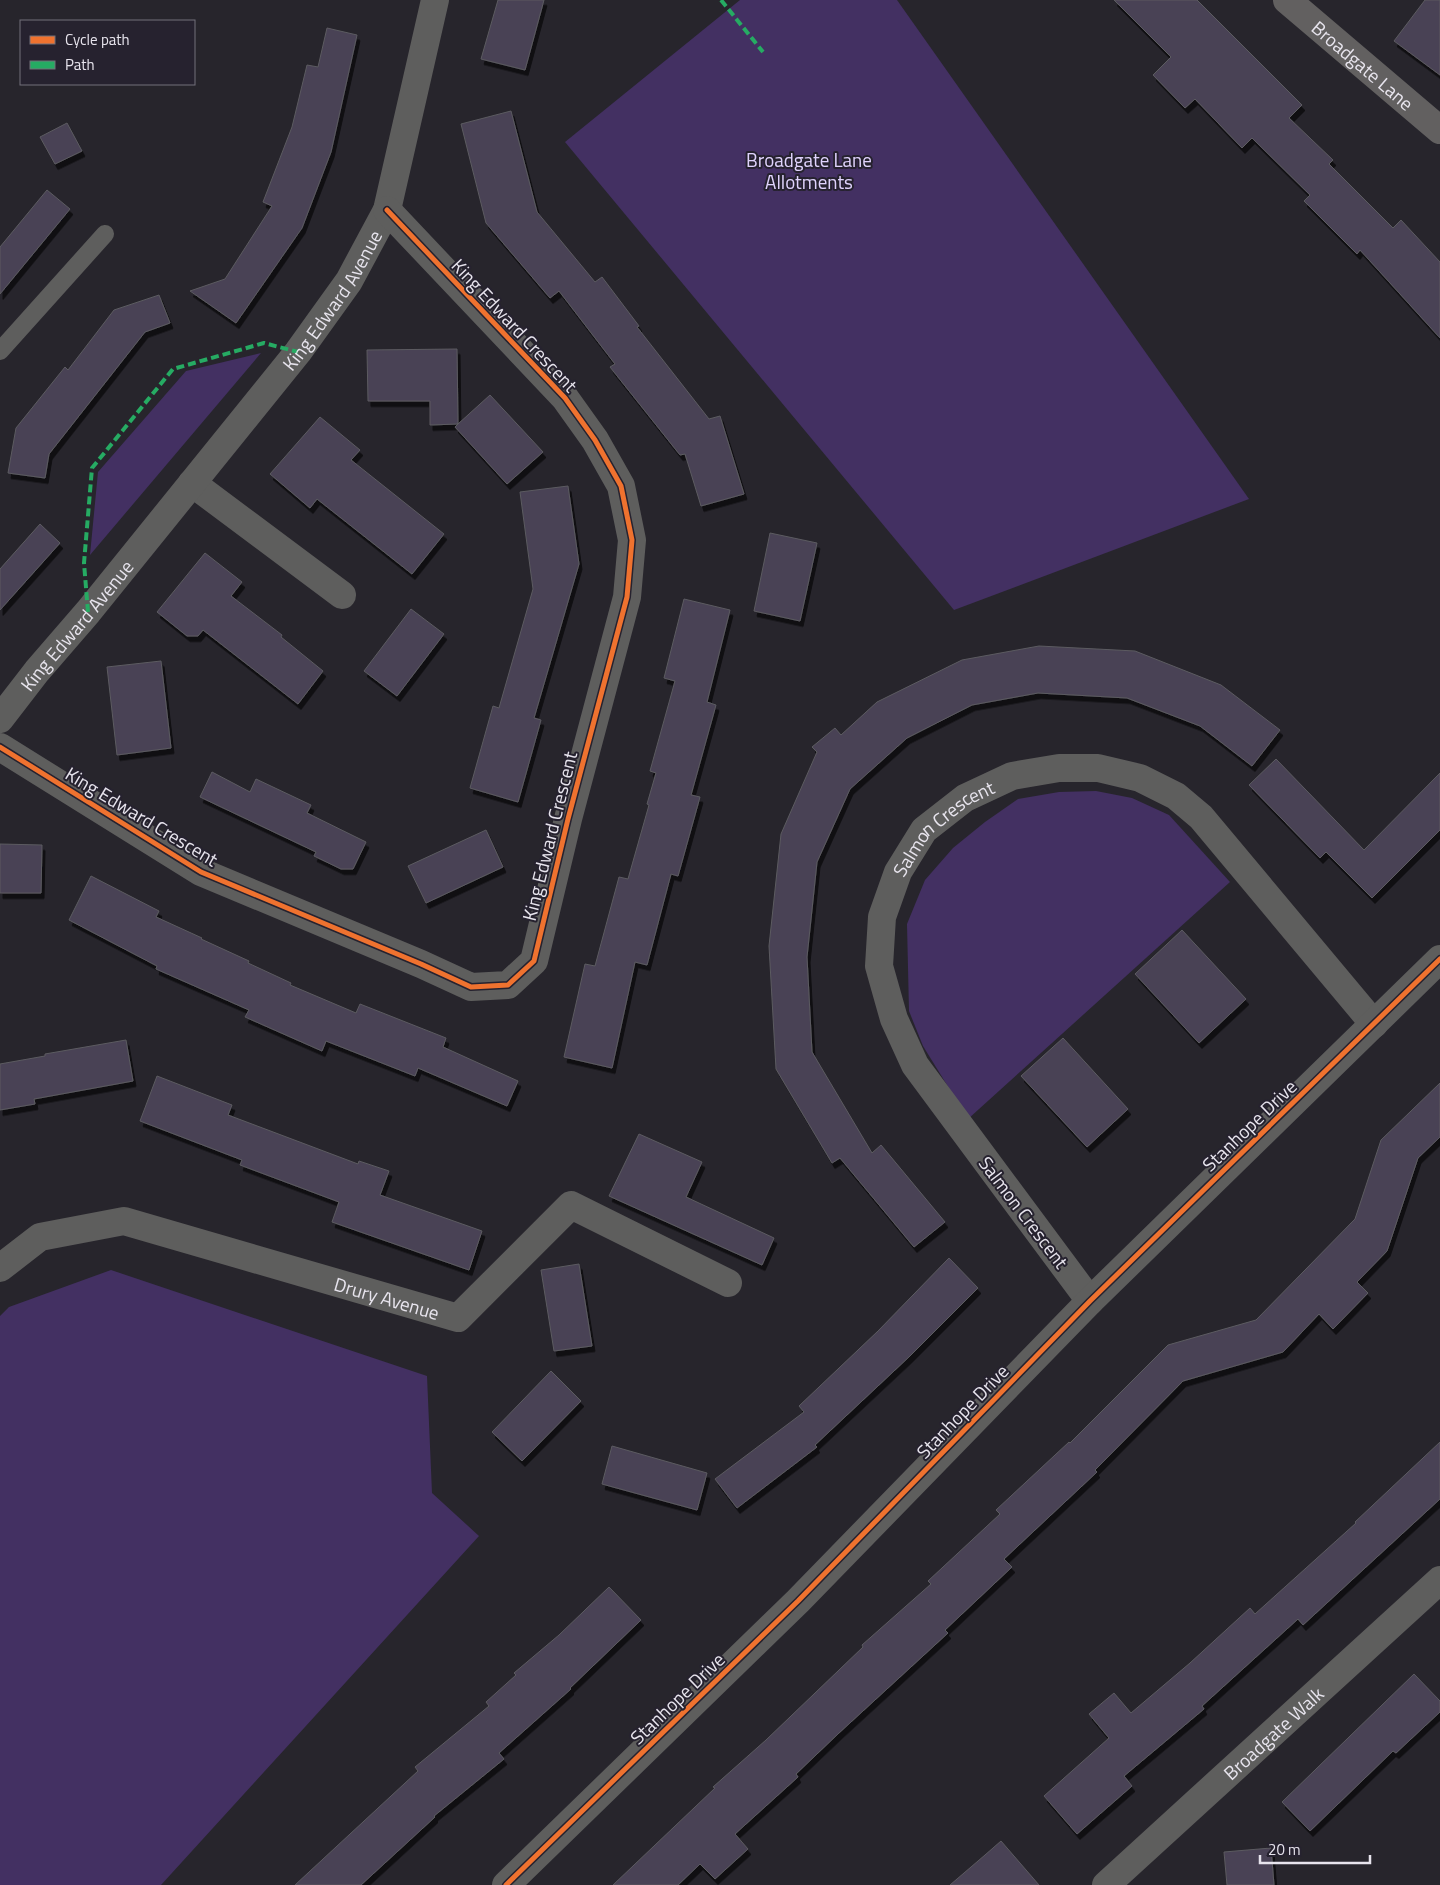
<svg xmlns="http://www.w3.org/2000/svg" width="1440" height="1885" font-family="'Titillium Web',sans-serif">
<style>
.green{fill:#433062}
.building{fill:#494254;stroke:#5c5b61;filter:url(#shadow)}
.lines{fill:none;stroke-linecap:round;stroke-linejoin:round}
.lane{stroke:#5e5e5d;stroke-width:18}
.street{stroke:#5e5e5d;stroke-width:28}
.secondary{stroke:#626060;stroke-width:28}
.quiet{stroke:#26ab63;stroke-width:4;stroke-dasharray:8 4;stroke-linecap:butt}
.cycleway-casing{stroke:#26222f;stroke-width:8}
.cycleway{stroke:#ef722f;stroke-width:5}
.labels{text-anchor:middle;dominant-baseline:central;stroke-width:4;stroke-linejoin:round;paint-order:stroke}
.street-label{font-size:19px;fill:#e7e4ed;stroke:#26222f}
.park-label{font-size:19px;fill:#e0d3fd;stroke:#26222f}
</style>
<defs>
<filter id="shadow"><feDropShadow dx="3" dy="5.5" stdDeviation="0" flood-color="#0009"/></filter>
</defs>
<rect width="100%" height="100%" fill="#27252c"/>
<g class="green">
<polygon points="740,0 897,0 1249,499 954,610 565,142"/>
<polygon points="261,353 90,555 98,472 186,371"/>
<polygon points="1096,791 1132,798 1169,815 1230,882 968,1119 923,1046 909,1011 907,924 925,880 953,848 985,822 1018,799 1059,792"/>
<polygon points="111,1270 427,1376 432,1493 479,1536 161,1885 0,1885 0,1316 9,1307"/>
</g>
<g class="building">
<polygon points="498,0 544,0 525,70 481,59"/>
<polygon points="1114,0 1197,0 1302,105 1289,118 1333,160 1329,164 1393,228 1401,220 1440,262 1440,338 1360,250 1357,254 1304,201 1310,195 1252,138 1242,148 1195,99 1185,108 1153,75 1171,57"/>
<polygon points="1425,0 1440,0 1440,75 1394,41"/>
<polygon points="327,28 357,35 331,152 302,228 236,323 190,291 225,279 272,206 263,202 292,127 307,65 318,67"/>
<polygon points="511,111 537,212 595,282 602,277 639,326 637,327 709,419 720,416 744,494 701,506 685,454 680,455 610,367 615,364 559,291 550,298 486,223 461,124"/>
<polygon points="67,123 82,151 55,164 40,137"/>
<polygon points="47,190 70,209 0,294 0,247"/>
<polygon points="159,295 170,323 145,332 49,454 45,478 8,473 16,428 65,367 68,370 114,310"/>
<polygon points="457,349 458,424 490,395 543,452 507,484 455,427 458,424 430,425 430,401 368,401 367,350"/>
<polygon points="320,417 360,450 351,460 444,534 412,574 317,499 310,508 270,474"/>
<polygon points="568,486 579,564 534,718 541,720 518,802 470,788 493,706 499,708 533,589 520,492"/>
<polygon points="40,524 60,543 0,610 0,569"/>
<polygon points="770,533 817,543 800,621 754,611"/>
<polygon points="205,553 242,582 231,596 282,635 281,637 323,671 298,704 203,630 198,636 187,636 157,612"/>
<polygon points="684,599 730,610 707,702 716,705 691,795 700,797 678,876 671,874 647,965 635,962 612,1068 564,1057 585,964 595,966 619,877 628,879 649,805 647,804 656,773 650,771 675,681 664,678"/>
<polygon points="411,609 444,634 397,696 364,671"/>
<polygon points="1039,646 1135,651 1221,685 1280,730 1252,766 1200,726 1127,698 1038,693 972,705 907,738 850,789 817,862 807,957 812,1052 872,1153 881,1145 945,1222 914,1247 840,1158 832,1163 776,1069 769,946 781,834 817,752 812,747 835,728 841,735 877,702 962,660"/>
<polygon points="161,661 171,748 117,755 107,667"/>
<polygon points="1276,759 1364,850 1440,773 1440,830 1372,898 1326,852 1320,858 1249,785"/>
<polygon points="212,772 250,792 256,779 311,805 307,813 366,842 353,869 341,869 314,856 316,852 200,797"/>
<polygon points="486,830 503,867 426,903 408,866"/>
<polygon points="0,844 42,845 41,893 0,893"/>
<polygon points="91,876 159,911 156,917 202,938 201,939 249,961 248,963 291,983 290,985 356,1013 360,1004 446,1038 443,1047 518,1081 507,1106 418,1068 415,1076 326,1041 322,1051 245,1017 249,1010 156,969 157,966 69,920"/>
<polygon points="1182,930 1246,999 1199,1043 1135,974"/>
<polygon points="1063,1038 1128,1109 1087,1147 1021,1076"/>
<polygon points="126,1040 133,1081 34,1099 35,1104 0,1110 0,1064 45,1056 45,1054"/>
<polygon points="157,1076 232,1105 228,1115 358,1164 359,1161 389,1171 380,1195 482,1231 469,1270 332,1222 339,1202 240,1165 242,1160 140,1121"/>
<polygon points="1440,1083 1440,1137 1418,1158 1387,1251 1357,1282 1368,1293 1333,1329 1319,1314 1283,1352 1183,1381 1095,1470 1097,1472 1004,1559 1012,1567 945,1630 948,1633 839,1733 796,1774 798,1777 735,1834 748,1849 715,1879 700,1864 678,1885 613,1885 715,1788 713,1787 766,1740 863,1647 862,1645 931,1584 928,1581 1000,1514 996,1510 1069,1442 1070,1443 1168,1345 1256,1320 1355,1219 1381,1140"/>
<polygon points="639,1134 702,1162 686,1197 774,1238 762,1265 609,1196"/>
<polygon points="949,1258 978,1288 910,1356 815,1445 817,1447 737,1508 715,1479 804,1412 799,1406 878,1331"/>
<polygon points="579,1264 592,1346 554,1351 541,1270"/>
<polygon points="551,1371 581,1401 522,1461 492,1432"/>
<polygon points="1440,1442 1440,1499 1303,1625 1298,1619 1202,1706 1204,1709 1124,1776 1132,1786 1077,1834 1044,1796 1109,1738 1089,1714 1114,1693 1131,1713 1190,1663 1250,1608 1255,1614 1356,1523 1355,1522"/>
<polygon points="612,1446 707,1473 697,1510 602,1484"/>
<polygon points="609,1587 641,1620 570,1688 571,1689 499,1753 504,1759 434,1816 435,1817 361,1885 295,1885 418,1771 415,1767 489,1706 486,1702 516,1675 514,1673 559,1635"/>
<polygon points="1414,1674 1440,1701 1440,1712 1396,1753 1393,1751 1310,1831 1282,1802"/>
<polygon points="1001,1841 1039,1885 950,1885 985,1855"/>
<polygon points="1271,1848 1274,1885 1227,1885 1224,1852"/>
</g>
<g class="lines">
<polyline class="lane" points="0,351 105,234"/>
<g class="street">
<polyline points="192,483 342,595"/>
<path id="s1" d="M0 719 37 671 88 612 298 352 349 281 387 210 435 0"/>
<polyline points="0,747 201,872 421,964 471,987 508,985 534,961 568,819 627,597 632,540 621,486 595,440 565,398 387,210"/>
<path id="s2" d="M0 1268 40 1237 124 1221 458 1318 571 1205 728 1283"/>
<path id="s3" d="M1090 1301 915 1065 894 1019 879 966 882 917 898 872 924 830 965 798 1012 776 1059 768H1098L1140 778 1176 796 1201 817 1374 1024"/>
<polyline points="506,1885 798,1601 1090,1301 1440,959"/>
<path id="s4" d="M1106 1885 1440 1580"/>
</g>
<path class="secondary" id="s5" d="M1287 0 1440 130"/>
<g class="quiet">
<polyline points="721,0 763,52"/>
<polyline points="88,612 84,563 92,468 173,369 264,343 298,352"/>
</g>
<g class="cycleway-casing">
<g id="cycleway">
<polyline points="0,747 201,872 421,964 471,987 508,985 534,961 568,819 627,597 632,540 621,486 595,440 565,398 387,210"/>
<polyline points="506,1885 798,1601 1090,1301 1440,959"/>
</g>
</g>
<use href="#cycleway" class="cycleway"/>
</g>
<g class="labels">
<g class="street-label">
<text stroke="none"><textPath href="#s5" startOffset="100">Broadgate Lane</textPath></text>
<text stroke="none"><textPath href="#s1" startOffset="535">King Edward Avenue</textPath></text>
<text transform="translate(515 325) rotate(47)">King Edward Crescent</text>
<text stroke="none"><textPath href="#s1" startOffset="121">King Edward Avenue</textPath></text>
<text transform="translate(142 816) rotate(31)">King Edward Crescent</text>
<text stroke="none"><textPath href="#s3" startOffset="561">Salmon Crescent</textPath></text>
<text transform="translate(549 836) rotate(-76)">King Edward Crescent</text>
<text transform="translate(1249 1125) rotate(-44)">Stanhope Drive</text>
<text transform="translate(1024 1212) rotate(53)">Salmon Crescent</text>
<text stroke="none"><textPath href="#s2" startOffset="410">Drury Avenue</textPath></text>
<text transform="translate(962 1411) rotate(-46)">Stanhope Drive</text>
<text transform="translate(677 1698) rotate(-44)">Stanhope Drive</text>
<text stroke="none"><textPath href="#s4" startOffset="226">Broadgate Walk</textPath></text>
</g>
<g class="park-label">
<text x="809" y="159">Broadgate Lane<tspan x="809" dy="22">Allotments</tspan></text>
</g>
</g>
<rect x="20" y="20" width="175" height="65" fill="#26222f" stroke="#73707b"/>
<rect x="30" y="36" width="25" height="8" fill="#ef722f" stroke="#73707b"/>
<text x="65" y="45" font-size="15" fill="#e7e4ed">Cycle path</text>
<rect x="30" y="61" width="25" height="8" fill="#26ab63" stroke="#73707b"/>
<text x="65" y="70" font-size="15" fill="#e7e4ed">Path</text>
<path d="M1260 1855v8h110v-8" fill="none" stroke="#e7e4ed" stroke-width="2.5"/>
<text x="1268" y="1855" font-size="15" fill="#e7e4ed" stroke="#26222f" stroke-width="4" paint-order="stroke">20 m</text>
</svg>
